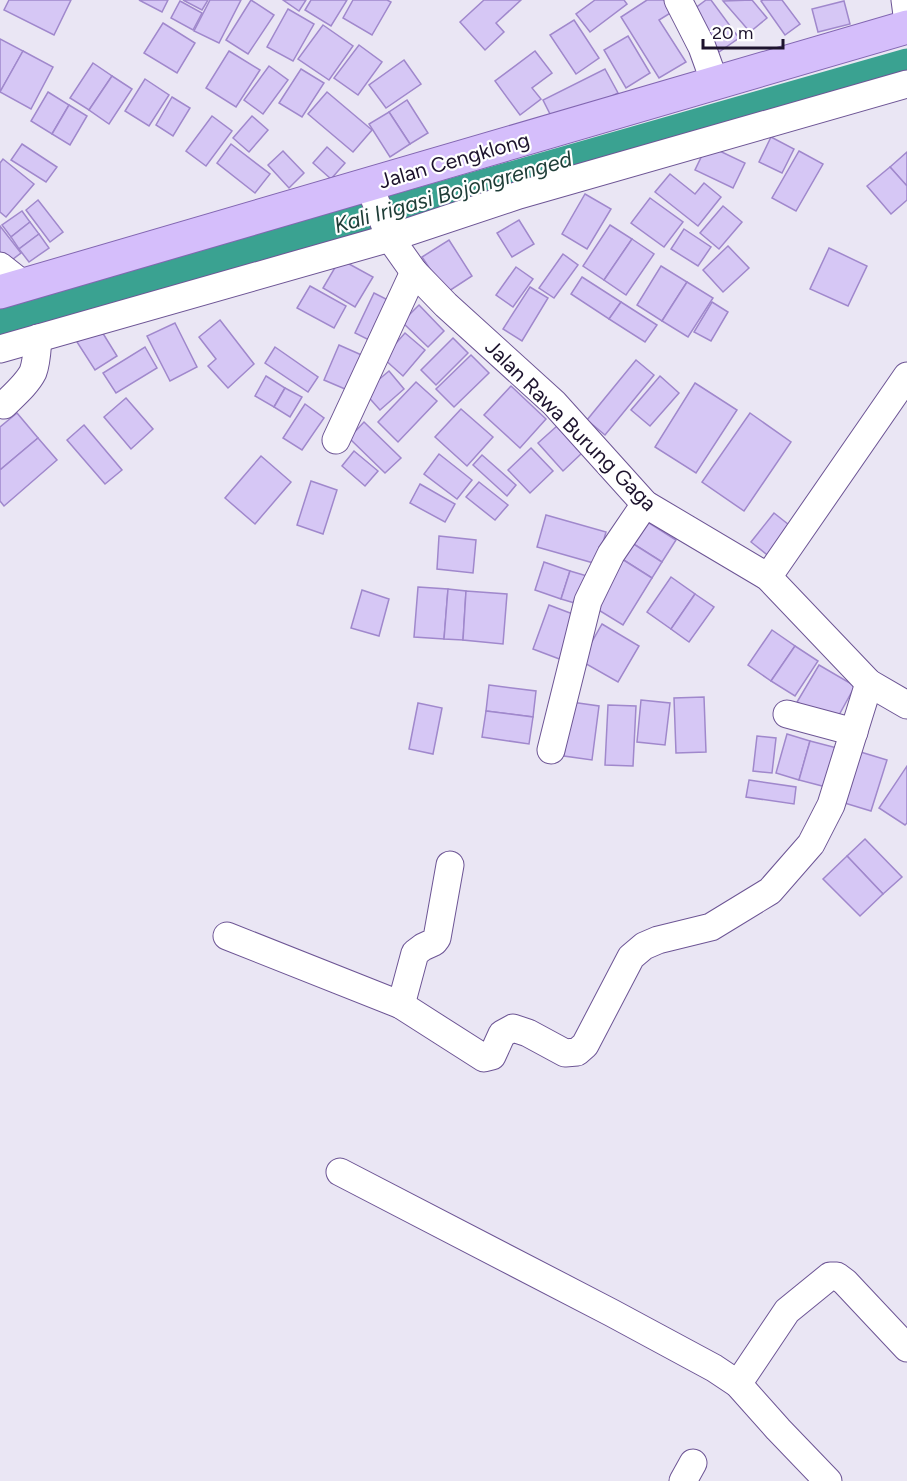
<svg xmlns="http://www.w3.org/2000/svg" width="907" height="1481" font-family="Figtree,sans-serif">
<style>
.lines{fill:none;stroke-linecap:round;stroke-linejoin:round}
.canal{stroke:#3aa291;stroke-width:27}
.building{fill:#d6c7f5;stroke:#a088cc;stroke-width:1.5}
.minor-casing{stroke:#6d5595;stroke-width:29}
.major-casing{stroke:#8266b1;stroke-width:35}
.minor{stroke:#fff;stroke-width:27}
.major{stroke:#d5befb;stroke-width:33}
.labels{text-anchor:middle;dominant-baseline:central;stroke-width:4.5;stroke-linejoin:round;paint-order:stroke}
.street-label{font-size:21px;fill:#1d132d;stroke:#fff}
.water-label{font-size:22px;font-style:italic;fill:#1e3d37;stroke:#fff}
</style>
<rect width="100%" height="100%" fill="#eae6f4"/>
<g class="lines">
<polyline class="canal" points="0,321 907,62"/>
</g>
<g class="building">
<polygon points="9,0 71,0 54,35 4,10"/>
<polygon points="139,0 168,0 162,12"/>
<polygon points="183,0 208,0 202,10"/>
<polygon points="210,0 241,0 219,43 194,31"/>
<polygon points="251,0 274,15 248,54 226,40"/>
<polygon points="283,0 306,0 299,11"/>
<polygon points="311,0 347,0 331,26 305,10"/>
<polygon points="353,0 387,0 391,2 372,35 343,18"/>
<polygon points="484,0 521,0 496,23 504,32 485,50 460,22"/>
<polygon points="595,0 624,0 627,4 590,32 576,14"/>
<polygon points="647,0 664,0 672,12 659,20 686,62 659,78 621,17"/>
<polygon points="706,0 711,0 739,38 719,52 690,12"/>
<polygon points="752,0 767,18 750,32 723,1"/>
<polygon points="763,0 782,0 800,24 785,35 761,1"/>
<polygon points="180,1 202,13 193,30 171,18"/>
<polygon points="844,1 850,24 818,32 812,9"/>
<polygon points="288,9 314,24 293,61 267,47"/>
<polygon points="574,20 599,58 576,74 550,35"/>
<polygon points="163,23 195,43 177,73 144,53"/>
<polygon points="323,25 353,46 329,80 298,59"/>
<polygon points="628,36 650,73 626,88 604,50"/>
<polygon points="0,39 23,51 0,92"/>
<polygon points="359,45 382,62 358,95 334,78"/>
<polygon points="23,51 53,67 31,109 0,92"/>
<polygon points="229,51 260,70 236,107 206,88"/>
<polygon points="535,51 552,73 532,88 541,99 520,115 495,81"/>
<polygon points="404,60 421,84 386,108 369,85"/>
<polygon points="93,63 112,76 89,110 70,98"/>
<polygon points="269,66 288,80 263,114 244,100"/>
<polygon points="301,69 324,83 302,117 279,103"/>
<polygon points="605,69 618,93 555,124 543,100"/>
<polygon points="112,76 132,89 109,124 89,110"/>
<polygon points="145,79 169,95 149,126 125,111"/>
<polygon points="48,92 69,105 52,134 31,121"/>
<polygon points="327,92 372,130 353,152 308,114"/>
<polygon points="172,97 190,108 173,136 156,125"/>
<polygon points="407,100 428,133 410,144 389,112"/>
<polygon points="69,105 87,116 70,145 52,134"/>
<polygon points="389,112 410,144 390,157 369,124"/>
<polygon points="212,116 232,131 206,166 186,151"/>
<polygon points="252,116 268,130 249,152 233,138"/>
<polygon points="771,137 794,149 782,173 759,162"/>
<polygon points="22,144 57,167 46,182 11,160"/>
<polygon points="231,144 270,174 255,193 217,163"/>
<polygon points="707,145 745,163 733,188 695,170"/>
<polygon points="327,147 345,163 331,179 313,163"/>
<polygon points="283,151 304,173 289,188 268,165"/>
<polygon points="799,151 823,164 796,211 772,198"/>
<polygon points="907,152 907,186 890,167"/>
<polygon points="3,159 34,184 6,217 0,212 0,163"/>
<polygon points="890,167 907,186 907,200 891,214 867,186"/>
<polygon points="670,174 695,194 704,183 721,197 698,226 655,192"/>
<polygon points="585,194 611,209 587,249 562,234"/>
<polygon points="650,198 683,222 664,247 631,223"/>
<polygon points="38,200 63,232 50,242 26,210"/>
<polygon points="723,206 742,222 719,249 700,233"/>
<polygon points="22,211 30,222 11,237 2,225"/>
<polygon points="519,220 534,244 512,257 497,233"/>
<polygon points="30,222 39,234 19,249 11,237"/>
<polygon points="610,225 632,239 604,280 583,266"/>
<polygon points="0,226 21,253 4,266 0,261"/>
<polygon points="684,229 711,247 698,266 671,249"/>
<polygon points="39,234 49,248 29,262 19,249"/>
<polygon points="632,239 654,254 626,295 604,280"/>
<polygon points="449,240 472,276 446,293 422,257"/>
<polygon points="728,246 749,268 723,292 703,270"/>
<polygon points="829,248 867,266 848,306 810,289"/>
<polygon points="563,254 578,265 554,298 539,288"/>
<polygon points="340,259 373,277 355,307 323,288"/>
<polygon points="661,266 687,282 662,321 637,305"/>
<polygon points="516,267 533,279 513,307 496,295"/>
<polygon points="582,277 621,302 609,319 571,294"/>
<polygon points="687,282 713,298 688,337 662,321"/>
<polygon points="310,286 346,306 334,328 297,308"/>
<polygon points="530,287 548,298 522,341 503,329"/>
<polygon points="374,293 394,303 375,343 355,333"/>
<polygon points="621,302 657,325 645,342 609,319"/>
<polygon points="712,302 728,312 711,341 694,332"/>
<polygon points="419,305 444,331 428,347 402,322"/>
<polygon points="220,320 254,364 228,388 208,366 216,359 199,337"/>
<polygon points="175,323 197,367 170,381 147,336"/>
<polygon points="99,327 117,356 95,370 77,342"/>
<polygon points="405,333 425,350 403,376 383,358"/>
<polygon points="453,338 468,353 436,385 421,370"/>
<polygon points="339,345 366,357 352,392 324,380"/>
<polygon points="145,347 157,368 116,393 103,373"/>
<polygon points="275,347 318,377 308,392 265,363"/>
<polygon points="471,355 489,373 454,407 436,389"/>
<polygon points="636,360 654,375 605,435 587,420"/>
<polygon points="389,371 404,389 380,410 364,392"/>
<polygon points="266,376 285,388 274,407 255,396"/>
<polygon points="660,376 679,393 650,426 631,410"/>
<polygon points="416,382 437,401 398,442 378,422"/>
<polygon points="695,383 737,410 696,473 655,447"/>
<polygon points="511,386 546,419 520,448 484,415"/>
<polygon points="285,388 302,397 290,417 274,407"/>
<polygon points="126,398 153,429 131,449 104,417"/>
<polygon points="305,404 324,418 302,450 283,438"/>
<polygon points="461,409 493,437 467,466 435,437"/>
<polygon points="17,413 38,438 0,470 0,427"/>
<polygon points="750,413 791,442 744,511 702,482"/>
<polygon points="364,422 401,458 385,473 349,438"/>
<polygon points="84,425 122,470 105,484 67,440"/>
<polygon points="557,426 582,453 563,471 538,443"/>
<polygon points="38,438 57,460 4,506 0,501 0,470"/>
<polygon points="531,448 553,471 530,493 508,470"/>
<polygon points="354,451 378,471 365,486 342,466"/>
<polygon points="439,454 472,480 457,499 424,474"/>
<polygon points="482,455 516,485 507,496 473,465"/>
<polygon points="261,456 291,482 255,524 225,498"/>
<polygon points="311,481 337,490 323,534 297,525"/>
<polygon points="479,482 508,505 495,520 466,497"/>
<polygon points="420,484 455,504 445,522 410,503"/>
<polygon points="774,513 798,532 775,561 751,542"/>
<polygon points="546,515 606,532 597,564 537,547"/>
<polygon points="646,521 676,540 662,562 632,543"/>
<polygon points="439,536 476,540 473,573 437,569"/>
<polygon points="632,543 662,562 652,578 622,559"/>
<polygon points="622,559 652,578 623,625 592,606"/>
<polygon points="544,562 570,571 561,599 535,590"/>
<polygon points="570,571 587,576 578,604 561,599"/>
<polygon points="671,577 695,594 671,629 647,612"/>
<polygon points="418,587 448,589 444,639 414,637"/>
<polygon points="448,589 466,591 463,640 444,639"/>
<polygon points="362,590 389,599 379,636 351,628"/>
<polygon points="466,591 507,594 503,644 463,640"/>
<polygon points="695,594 714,607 689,642 671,629"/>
<polygon points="549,605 578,616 562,660 533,649"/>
<polygon points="602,624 639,646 618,682 581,661"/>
<polygon points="772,630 795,646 771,681 748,665"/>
<polygon points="795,646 818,661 795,696 771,681"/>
<polygon points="819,665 855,686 834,724 797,702"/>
<polygon points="489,685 536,691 533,717 486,711"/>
<polygon points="704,697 706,752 676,753 674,698"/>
<polygon points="641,700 670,703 665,745 637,742"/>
<polygon points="571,702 599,706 592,760 564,756"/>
<polygon points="418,703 442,708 433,754 409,749"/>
<polygon points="608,705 636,706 633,766 605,765"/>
<polygon points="486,711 533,717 529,744 482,737"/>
<polygon points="787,734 810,741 799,780 776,773"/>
<polygon points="757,736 776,738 772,773 753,771"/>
<polygon points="810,741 841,749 830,788 799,780"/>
<polygon points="854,750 887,760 871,811 838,801"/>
<polygon points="907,766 907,823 905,825 879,808"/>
<polygon points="749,780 796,787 794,804 746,797"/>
<polygon points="865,839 902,877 883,894 847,856"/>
<polygon points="847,856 883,894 860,916 823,879"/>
</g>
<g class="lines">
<g class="minor-casing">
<g id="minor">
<polyline points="678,0 702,47 715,83"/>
<polyline points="905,0 907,15"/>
<polyline points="369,185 390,238 414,272 446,305 554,403 645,504 768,577 869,683 907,705"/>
<polyline points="0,266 24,285"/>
<polyline points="0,349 390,238 519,195 907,84"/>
<path d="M4 405C14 395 27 384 33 372 37 361 37 349 38 338"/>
<polyline points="336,440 414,272"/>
<polyline points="768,577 907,376"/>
<polyline points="787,714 854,732"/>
<polyline points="551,750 588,601 611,554 645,504"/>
<polyline points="227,936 401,1005 484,1058 492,1056 502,1034 513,1028 528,1033 565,1053 577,1052 585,1045 631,957 644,946 658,940 711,927 770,891 811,844 831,805 869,683"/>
<polyline points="401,1005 415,953 423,947 434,942 437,938 450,865"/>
<polyline points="340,1172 612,1313 714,1368 738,1384 778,1429 828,1481"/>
<polyline points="738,1384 787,1311 830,1276 837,1276 845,1282 907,1348"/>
<polyline points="683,1481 693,1463"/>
</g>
</g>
<g class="major-casing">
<polyline id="major" points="0,292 907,27"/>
</g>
<use href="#minor" class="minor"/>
<use href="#major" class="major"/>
</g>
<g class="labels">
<g class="street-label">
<text transform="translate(454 160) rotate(-16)">Jalan Cengklong</text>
<text transform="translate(571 425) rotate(45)">Jalan Rawa Burung Gaga</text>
</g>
<g class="water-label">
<text transform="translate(453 192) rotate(-16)">Kali Irigasi Bojongrenged</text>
</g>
</g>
<path d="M703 39v9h80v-9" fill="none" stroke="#1d132d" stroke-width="3"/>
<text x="712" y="39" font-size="18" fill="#1d132d" stroke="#ffffff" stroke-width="4.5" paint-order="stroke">20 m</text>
</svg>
